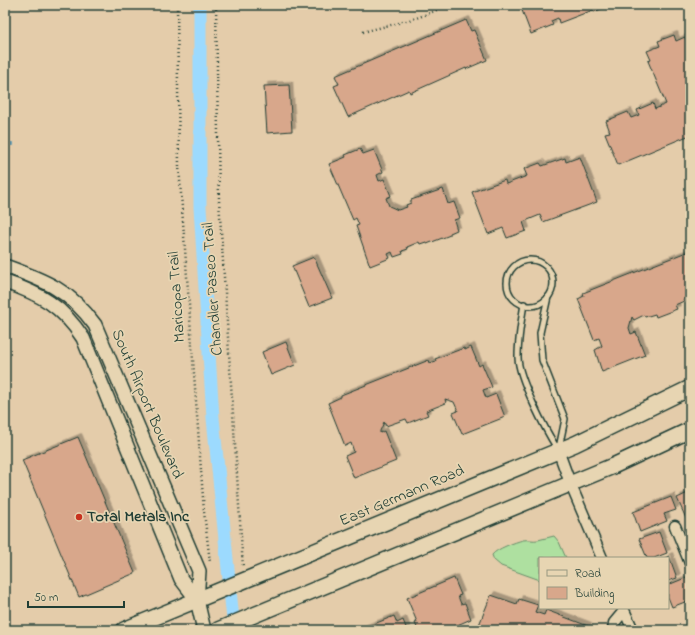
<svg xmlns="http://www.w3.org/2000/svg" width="695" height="635" font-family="'Indie Flower',sans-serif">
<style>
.green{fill:#aee0a0;stroke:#668e6a}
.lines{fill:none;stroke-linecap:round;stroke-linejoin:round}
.stream{stroke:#6a9bad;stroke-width:4}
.canal{stroke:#9cdafe;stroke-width:13}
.building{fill:#d8a78b;stroke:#1f3d34;filter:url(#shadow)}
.service-casing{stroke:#1f3d34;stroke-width:8}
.minor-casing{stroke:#1f3d34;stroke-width:13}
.tertiary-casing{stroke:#1f3d34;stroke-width:16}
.secondary-casing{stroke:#1f3d34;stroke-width:18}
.path{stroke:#1f3d34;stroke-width:2.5;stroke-dasharray:1 3;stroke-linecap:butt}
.service{stroke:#e7d5b2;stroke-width:5}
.minor{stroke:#e7d5b2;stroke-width:10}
.tertiary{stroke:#e7d5b2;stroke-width:13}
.secondary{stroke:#e7d5b2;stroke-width:15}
.poi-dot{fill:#c8321e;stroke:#e7d5b2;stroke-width:1.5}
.labels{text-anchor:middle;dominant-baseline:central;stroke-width:3.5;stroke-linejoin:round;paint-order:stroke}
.street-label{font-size:16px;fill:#1f3d34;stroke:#e7d5b2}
.poi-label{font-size:16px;font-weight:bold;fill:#1f3d34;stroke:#e7d5b2;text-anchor:start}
</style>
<defs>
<filter id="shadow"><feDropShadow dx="3.5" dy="-3.5" stdDeviation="0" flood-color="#0004"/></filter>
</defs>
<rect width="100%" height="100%" fill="#e4ccaa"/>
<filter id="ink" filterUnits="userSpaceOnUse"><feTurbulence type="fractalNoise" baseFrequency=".025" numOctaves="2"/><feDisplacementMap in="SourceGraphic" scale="8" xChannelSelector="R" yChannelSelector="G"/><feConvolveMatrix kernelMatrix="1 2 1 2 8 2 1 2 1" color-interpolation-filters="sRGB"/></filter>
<g filter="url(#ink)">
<path class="green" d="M554 536 559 542 566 558H540V580L501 566 494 560 492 555C496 549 515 542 523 540 528 539 533 541 538 540 543 539 549 537 554 536Z"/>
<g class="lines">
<polyline class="stream" points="5,144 12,144"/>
<polyline class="canal" points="200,5 200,207 213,418 234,630"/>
</g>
<g class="building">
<polygon points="520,5 610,5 594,12 593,10 559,23 558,18 551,21 553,25 531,34"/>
<polygon points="466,20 471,31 474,30 487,60 466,69 466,68 410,93 409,90 348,117 334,86 339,84 335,76"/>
<polygon points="674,35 676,41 685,37 690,48 690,135 618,165 605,133 610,132 606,121 628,112 631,118 639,115 637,110 653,103 655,109 666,104 648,61 651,60 647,51 660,46 658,41"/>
<polygon points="289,85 292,131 267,133 264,86"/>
<polygon points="360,149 363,154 374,150 383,172 377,175 379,181 384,179 391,196 386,198 389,206 398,210 407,207 406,205 411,203 411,200 443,189 448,204 454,202 460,218 454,220 457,230 450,233 450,235 427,244 426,242 420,244 419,242 407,247 408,249 402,251 403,254 394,257 392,252 388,254 390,258 370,266 356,226 359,225 356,218 353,220 329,164 346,157 345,155"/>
<polygon points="580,157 597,202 543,222 540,215 523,222 526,231 507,238 503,228 488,234 472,192 505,180 506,184 527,176 524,169 540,163 542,166 565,158 566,162"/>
<polygon points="690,248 690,296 683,299 684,301 675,305 677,309 656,317 655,314 645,317 644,315 634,320 632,317 629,328 631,334 636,332 645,355 602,372 595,350 602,346 599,338 594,340 578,299 584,296 583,293 689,251 688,249"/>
<polygon points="314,257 332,298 309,307 292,266"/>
<polygon points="286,342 295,365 271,375 262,352"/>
<polygon points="471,347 479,366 482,364 492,387 483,390 486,398 496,394 505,417 462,434 453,413 458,411 454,402 445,399 446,403 426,411 428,415 408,423 406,419 386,426 384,422 380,431 380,433 384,431 396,461 354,478 345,456 354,452 351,443 345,446 328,403 341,397 341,395 429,360 430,363 436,361 435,359 464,348 465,350"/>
<polygon points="78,437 135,573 79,597 22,460"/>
<polygon points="690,492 690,522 688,523 677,498"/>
<polygon points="671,497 676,510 664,514 667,521 640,532 633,512"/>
<polygon points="659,532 667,553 654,558 647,558 639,539"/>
<polygon points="669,556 677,578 668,581 668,558 665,558"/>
<polygon points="690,576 690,600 672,607 668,597 668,585"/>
<polygon points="454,578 461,595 458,596 461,604 465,603 471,619 446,630 418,630 415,623 417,622 407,598"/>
<polygon points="491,595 517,604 519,599 538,605 535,612 544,615 546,610 588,626 587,630 477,630"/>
<polygon points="394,616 397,623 403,620 407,630 359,630"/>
</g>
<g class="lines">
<g class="service-casing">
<g id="service">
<circle cx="530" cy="283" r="23"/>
<polyline points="548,297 540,333 542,360 565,419 559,448"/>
<path d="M524 304C521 322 518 339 518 357 518 378 546 431 558 450"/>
</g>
</g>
<g class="minor-casing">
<g id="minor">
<polyline points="558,450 570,483 602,558"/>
<polyline points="675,526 690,563"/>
<polyline points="623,608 633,630"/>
<polyline points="613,630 614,623 624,611"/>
</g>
</g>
<g class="tertiary-casing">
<g id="tertiary">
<path d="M5 266C44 280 70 290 95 325L199 571 197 600 204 630"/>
<path d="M5 282C41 294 62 306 83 338L181 579 197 600"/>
</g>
</g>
<g class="secondary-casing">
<g id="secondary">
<polyline points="124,630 575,444 690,388"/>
<polyline points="218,630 613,466 690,430"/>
</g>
</g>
<g class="path">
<polyline points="177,5 179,166 204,512 210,562"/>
<polyline points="216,5 219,200 243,567"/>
<path d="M363 32C392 24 420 20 446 5"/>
</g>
<use href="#service" class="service"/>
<use href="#minor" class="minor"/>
<use href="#tertiary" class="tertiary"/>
<use href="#secondary" class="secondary"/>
</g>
</g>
<circle class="poi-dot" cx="79" cy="517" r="4"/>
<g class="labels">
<g class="street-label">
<text transform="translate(213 289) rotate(-94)">Chandler Paseo Trail</text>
<text transform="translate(177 297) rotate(-94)">Maricopa Trail</text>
<text transform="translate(147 404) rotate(67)">South Airport Boulevard</text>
<text transform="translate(402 496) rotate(-23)">East Germann Road</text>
</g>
<g class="poi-label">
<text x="87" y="517">Total Metals Inc</text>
</g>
</g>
<rect width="695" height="635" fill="none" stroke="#e7d5b2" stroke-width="20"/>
<rect x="10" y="10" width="675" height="615" fill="none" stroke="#1f3d34" stroke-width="1.5" filter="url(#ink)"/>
<rect x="539" y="557" width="130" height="52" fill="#e7d5b2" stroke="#979880"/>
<rect x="547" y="570" width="20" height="6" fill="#e7d5b2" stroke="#979880"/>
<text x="575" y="577" font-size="12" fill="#1f3d34">Road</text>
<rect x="547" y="587" width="20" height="12" fill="#d8a78b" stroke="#979880"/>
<text x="575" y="597" font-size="12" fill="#1f3d34">Building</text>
<path d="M28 601v6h96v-6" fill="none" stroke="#1f3d34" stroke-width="2"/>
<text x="34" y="601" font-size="12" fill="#1f3d34" stroke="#e7d5b2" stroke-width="3" paint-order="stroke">50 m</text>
</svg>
